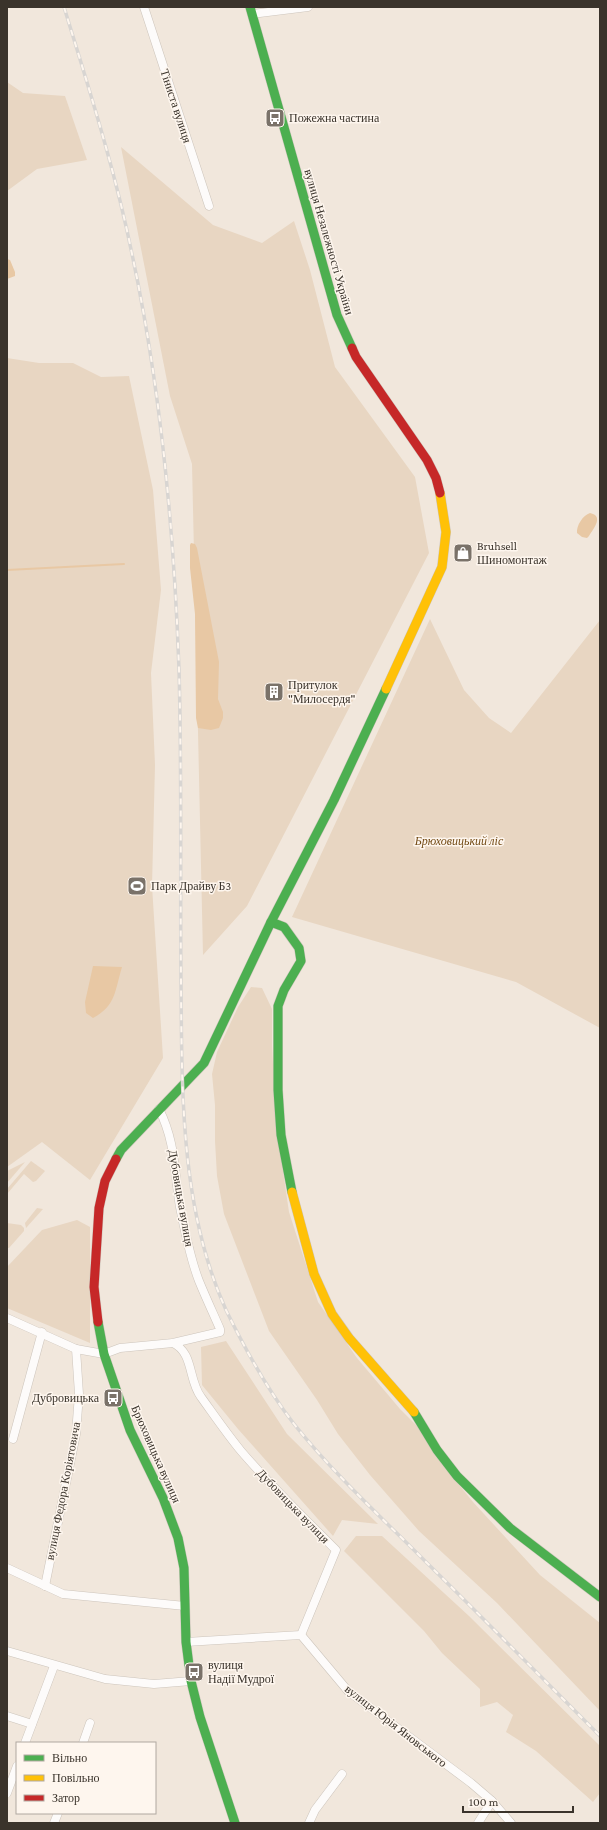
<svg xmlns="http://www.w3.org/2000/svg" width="607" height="1830" font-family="'Crimson Pro',serif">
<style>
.green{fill:#e8d6c2}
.water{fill:#e8c8a4}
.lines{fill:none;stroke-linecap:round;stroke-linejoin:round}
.stream{stroke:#e8c8a4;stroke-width:2}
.street-casing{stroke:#cdc5bc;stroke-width:9}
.fast-casing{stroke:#cdc5bc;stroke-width:10}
.slow-casing{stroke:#cdc5bc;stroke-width:10}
.jam-casing{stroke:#cdc5bc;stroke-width:10}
.street{stroke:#fdfbfa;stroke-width:8}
.fast{stroke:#4caf50;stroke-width:9}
.slow{stroke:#ffc107;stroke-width:9}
.jam{stroke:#c62828;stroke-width:9}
.rail-casing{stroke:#d8d5d2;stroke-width:3.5}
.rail{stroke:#fef6ee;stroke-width:2;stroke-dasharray:6;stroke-linecap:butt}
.labels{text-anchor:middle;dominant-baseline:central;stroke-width:3;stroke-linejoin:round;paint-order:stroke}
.street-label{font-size:12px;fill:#3a332b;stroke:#fef6ee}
.poi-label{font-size:12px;fill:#3a332b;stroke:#fef6ee;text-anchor:start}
.park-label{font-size:12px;font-style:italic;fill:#744c17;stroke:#fef6ee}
</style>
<rect width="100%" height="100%" fill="#f1e7dc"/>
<g class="green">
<polygon points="7,82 23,93 65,96 87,160 37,169 7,191"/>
<polygon points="121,147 213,225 262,243 294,221 310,270 335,367 415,477 429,553 247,906 203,955 192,464 170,396"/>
<polygon points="7,358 39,363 73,363 101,377 129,376 153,490 161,590 151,673 155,765 152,886 163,1058 90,1180 42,1142 7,1167"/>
<polygon points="430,619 464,690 489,718 511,733 600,620 600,1028 516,982 292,917"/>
<polygon points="251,987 262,988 272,1009 272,1045 276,1124 289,1212 318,1302 357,1358 400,1409 429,1438 434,1454 473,1502 540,1575 600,1623 600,1711 497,1603 419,1531 370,1475 338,1434 317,1400 269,1331 224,1214 217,1176 215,1141 215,1105 212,1074 217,1052 238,1007"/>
<polygon points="31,1161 45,1171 36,1181 33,1182 24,1174 7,1194 7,1189"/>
<polygon points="25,1162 7,1183 7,1171"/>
<polygon points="37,1208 43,1209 26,1228 25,1223"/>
<polygon points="77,1220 90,1227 90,1343 7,1308 7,1267 42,1230"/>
<polygon points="7,1223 21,1225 24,1228 24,1231 9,1248 7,1248"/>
<polygon points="226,1341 287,1434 378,1524 342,1520 333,1536 238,1429 202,1385 201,1347"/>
<polygon points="356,1536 382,1536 469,1616 600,1746 600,1793 593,1802 536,1751 506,1732 513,1715 497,1702 480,1707 480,1689 442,1653 424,1631 344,1551"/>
</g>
<g class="water">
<polygon points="7,259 10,260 15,272 15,276 7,279"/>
<path d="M590 513C604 516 594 528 589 536L587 538 582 537 577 533C576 526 583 515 590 513Z"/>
<polygon points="191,543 195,544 197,548 219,662 218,699 223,712 223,718 219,728 211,730 198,728 196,718 195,614 190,568 190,545"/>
<path d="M93 966 122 967C115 990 116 1006 93 1018L86 1013 85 1002Z"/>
</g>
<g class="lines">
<polyline class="stream" points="7,570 124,564"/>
<g class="street-casing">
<g id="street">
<polyline points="144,7 209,206"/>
<polyline points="252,14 308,7"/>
<path d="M7 1318 76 1349 104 1354 120 1348 173 1343 220 1332V1329C213 1313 206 1298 199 1281 190 1258 185 1232 180 1207 174 1172 176 1143 159 1109"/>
<path d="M173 1343C194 1353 188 1380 201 1397 214 1415 227 1434 241 1451 271 1486 304 1518 336 1550L301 1635"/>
<polyline points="13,1439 42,1332"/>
<polyline points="7,1568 63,1594 185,1606"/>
<polyline points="45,1586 76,1434 79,1394 76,1349"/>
<polyline points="186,1642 301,1635 348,1691 471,1783 492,1801 511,1823"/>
<polyline points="7,1651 105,1679 154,1684 191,1681"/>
<polyline points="7,1716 32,1724"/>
<polyline points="25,1743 54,1666"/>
<polyline points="83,1743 90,1723"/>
<polyline points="7,1793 17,1766"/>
<polyline points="54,1823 58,1813"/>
<polyline points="309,1823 315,1810 342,1774"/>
<polyline points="478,1823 492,1801"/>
</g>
</g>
<g class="fast-casing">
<g id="fast">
<polyline points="250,7 337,315 352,348"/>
<polyline points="271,922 284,927 299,948 301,961 284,990 278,1006 278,1090 281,1135 292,1192"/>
<polyline points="116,1159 121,1150 204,1063 271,922 334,800 386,689"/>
<polyline points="98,1322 104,1354 130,1430 163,1498 178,1538 184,1568 186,1642 191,1681 200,1717 235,1823"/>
<polyline points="414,1412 437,1450 457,1476 510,1528 600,1597"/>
</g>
</g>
<g class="slow-casing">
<g id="slow">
<polyline points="386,689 442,567 446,532 440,493"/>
<polyline points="292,1192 314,1274 332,1314 349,1338 414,1412"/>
</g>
</g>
<g class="jam-casing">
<g id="jam">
<polyline points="352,348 356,357 427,460 436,478 440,493"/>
<polyline points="98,1322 94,1287 99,1208 105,1181 116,1159"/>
</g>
</g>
<use href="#street" class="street"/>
<use href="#fast" class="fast"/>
<use href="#slow" class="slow"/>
<use href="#jam" class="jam"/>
<g class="rail-casing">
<path id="rail" d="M64 7C89 89 115 170 132 254 161 390 174 530 179 669 182 773 180 878 181 983 182 1092 180 1208 226 1310 245 1349 267 1389 294 1424 333 1473 381 1517 425 1561 484 1619 542 1678 600 1736"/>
</g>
<use href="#rail" class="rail"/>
</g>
<defs>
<g id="bus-square" transform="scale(1)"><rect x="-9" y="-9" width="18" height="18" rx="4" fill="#7a7269" stroke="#fef6ee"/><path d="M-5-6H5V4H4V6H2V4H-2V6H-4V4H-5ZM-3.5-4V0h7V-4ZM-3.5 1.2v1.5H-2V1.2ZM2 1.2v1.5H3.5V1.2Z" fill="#fff"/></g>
<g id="shop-square" transform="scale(1)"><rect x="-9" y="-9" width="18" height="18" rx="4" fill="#7a7269" stroke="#fef6ee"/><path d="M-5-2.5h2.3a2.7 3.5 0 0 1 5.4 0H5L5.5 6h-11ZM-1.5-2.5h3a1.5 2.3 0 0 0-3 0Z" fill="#fff"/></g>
<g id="building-square" transform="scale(1)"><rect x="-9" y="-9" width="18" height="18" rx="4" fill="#7a7269" stroke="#fef6ee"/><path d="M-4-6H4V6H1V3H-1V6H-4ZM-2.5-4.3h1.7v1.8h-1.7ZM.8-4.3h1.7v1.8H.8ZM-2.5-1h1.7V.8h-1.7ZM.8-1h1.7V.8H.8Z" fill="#fff"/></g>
<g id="stadium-square" transform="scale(1)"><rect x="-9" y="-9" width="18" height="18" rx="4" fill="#7a7269" stroke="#fef6ee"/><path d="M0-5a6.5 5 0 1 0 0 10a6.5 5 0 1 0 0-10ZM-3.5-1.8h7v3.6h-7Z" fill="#fff"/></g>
</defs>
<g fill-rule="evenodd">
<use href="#bus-square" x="275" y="118"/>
<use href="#shop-square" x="463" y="553"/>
<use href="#building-square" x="274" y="692"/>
<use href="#stadium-square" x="137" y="886"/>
<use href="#bus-square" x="113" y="1398"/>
<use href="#bus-square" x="194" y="1672"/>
</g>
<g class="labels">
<g class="street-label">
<text transform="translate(176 106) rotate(72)">Тіниста вулиця</text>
<text transform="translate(329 242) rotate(74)">вулиця Незалежності України</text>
<text transform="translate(181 1198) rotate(80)">Дубовицька вулиця</text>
<text transform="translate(156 1454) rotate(66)">Брюховицька вулиця</text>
<text transform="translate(63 1491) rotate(-79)">вулиця Федора Коріятовича</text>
<text transform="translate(293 1506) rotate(46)">Дубовицька вулиця</text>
<text transform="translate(396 1726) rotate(38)">вулиця Юрія Яновського</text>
</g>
<g class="poi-label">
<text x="289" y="118">Пожежна частина</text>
<text x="477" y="546">Bruhsell<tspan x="477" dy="14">Шиномонтаж</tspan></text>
<text x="288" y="685">Притулок<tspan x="288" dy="14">"Милосердя"</tspan></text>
<text x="151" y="886">Парк Драйву Б3</text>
<text x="99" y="1398" text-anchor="end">Дубровицька</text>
<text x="208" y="1665">вулиця<tspan x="208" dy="14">Надії Мудрої</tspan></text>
</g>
<g class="park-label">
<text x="459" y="841">Брюховицький ліс</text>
</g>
</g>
<rect width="607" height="1830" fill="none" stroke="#3a332b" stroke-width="16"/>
<rect x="16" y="1742" width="140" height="72" fill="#fef6ee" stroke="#b0a8a0"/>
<rect x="24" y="1755" width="20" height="6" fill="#4caf50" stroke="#b0a8a0"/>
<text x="52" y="1762" font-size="12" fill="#3a332b">Вільно</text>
<rect x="24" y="1775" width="20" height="6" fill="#ffc107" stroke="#b0a8a0"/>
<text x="52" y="1782" font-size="12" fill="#3a332b">Повільно</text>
<rect x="24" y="1795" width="20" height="6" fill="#c62828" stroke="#b0a8a0"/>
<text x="52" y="1802" font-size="12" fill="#3a332b">Затор</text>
<path d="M463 1806v6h110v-6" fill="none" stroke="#3a332b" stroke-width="2"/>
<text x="469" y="1806" font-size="12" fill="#3a332b" stroke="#fef6ee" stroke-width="3" paint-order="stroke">100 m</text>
</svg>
